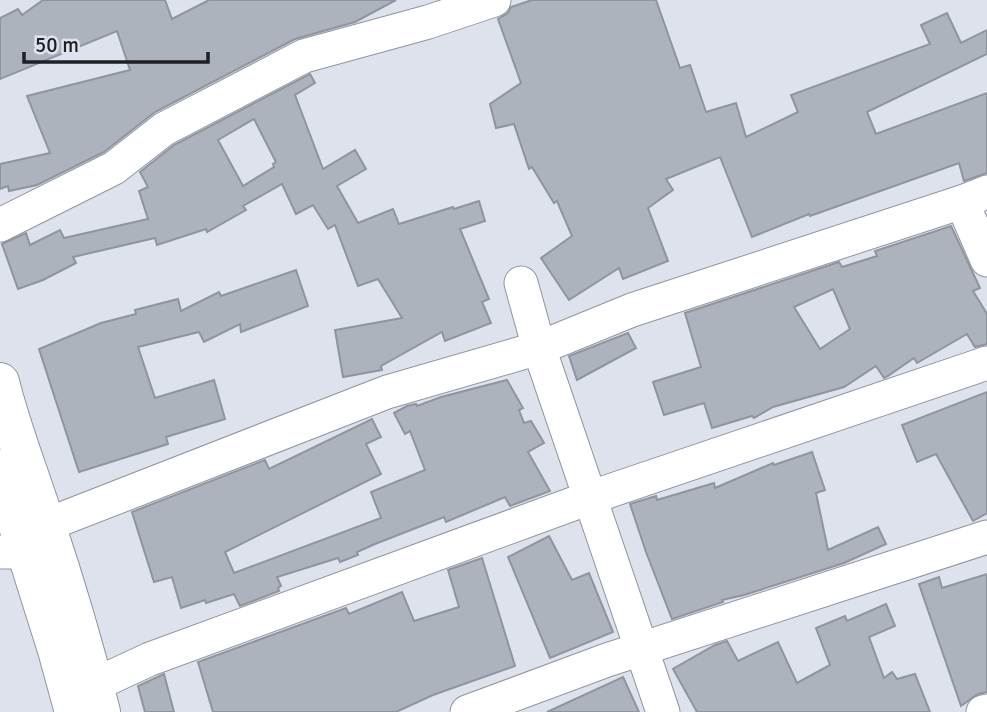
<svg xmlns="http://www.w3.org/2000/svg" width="987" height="712" font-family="Signika,sans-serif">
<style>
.building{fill:#adb3bd;stroke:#8f959f;stroke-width:2;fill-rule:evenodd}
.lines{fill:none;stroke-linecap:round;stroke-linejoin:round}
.minor-casing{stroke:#90959f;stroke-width:35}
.major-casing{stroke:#90959f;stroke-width:40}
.minor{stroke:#fff;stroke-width:33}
.major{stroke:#fff;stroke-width:38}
</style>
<rect width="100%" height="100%" fill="#dde2ed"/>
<g class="building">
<polygon points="43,0 165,0 172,19 209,0 396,0 355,22 295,39 155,112 104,152 37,185 9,191 8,186 0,189 0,164 50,153 27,96 130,70 117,31 0,79 0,18 18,9 22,15"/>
<polygon points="532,0 656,0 680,68 690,65 706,112 736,103 746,137 798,112 791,95 930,44 921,25 947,13 961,43 987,30 987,54 867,112 876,134 987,93 987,173 964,181 959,163 810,216 809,214 752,237 720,157 666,179 673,190 648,208 668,261 623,279 619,268 569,300 541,258 572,236 557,201 554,203 532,167 529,169 514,124 496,128 490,104 521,83 498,19 508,13 511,7"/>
<path d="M310 74 315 83 295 95 323 169 355 150 366 169 337 186 358 223 393 209 399 224 453 207 454 209 479 201 485 221 460 229 489 299 482 302 491 323 445 341 442 332 381 366 382 370 343 377 335 330 402 318 378 279 358 286 335 225 328 229 313 205 296 214 282 184 243 206 246 210 207 232 206 229 157 245 155 238 73 257 76 263 43 280 18 289 2 244 26 233 30 245 60 230 64 238 148 219 139 191 148 187 140 172 174 145ZM254 119 276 162 273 164 274 167 243 186 218 140Z"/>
<path d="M951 226 980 288 973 291 987 314V344L975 347 967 334 917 363 914 358 888 376 884 378 876 366 844 387 773 407 754 418 752 416 712 428 704 403 664 415 653 382 701 367 685 313 839 262 842 267 877 256 875 251ZM833 289 850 329 820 349 794 307Z"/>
<polygon points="296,270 308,306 241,332 240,324 204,342 199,332 138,347 155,398 214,380 225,419 166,437 168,444 79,472 39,349 101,323 136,314 135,310 178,299 181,311 219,292 221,296"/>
<polygon points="628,333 636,348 577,380 569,356"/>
<polygon points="507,380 523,408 519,410 524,423 531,421 544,443 528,452 550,491 510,506 505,497 446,522 444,517 375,544 357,552 358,555 340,562 338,558 277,577 281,586 278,588 279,591 240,606 234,594 206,603 205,600 181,608 172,577 154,582 132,512 265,460 269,469 372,419 381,437 366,444 381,474 225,552 234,573 381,518 371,492 425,470 410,431 405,434 394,413 407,406 416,404 417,406 441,397"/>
<polygon points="987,392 987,513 973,521 936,454 917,462 902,425"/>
<polygon points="812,452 825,490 816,493 828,550 878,527 886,544 844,563 744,595 722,600 723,602 672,619 646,552 630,504 656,496 657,500 714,483 715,488 773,463 774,465"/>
<polygon points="549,536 572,580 589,573 613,632 550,658 508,557"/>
<polygon points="482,558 515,666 433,695 396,712 213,712 198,662 346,608 349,614 402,592 414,621 459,607 448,570"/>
<polygon points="987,574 987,692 978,694 961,706 919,584 939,577 942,588"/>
<polygon points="886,604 895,626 869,637 884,678 892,672 897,679 915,674 930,712 697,712 673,669 715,645 727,641 738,661 778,642 797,683 830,665 816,628 845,616 847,621"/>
<polygon points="164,674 174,712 145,712 138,686"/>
<polygon points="623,677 639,712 547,712"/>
</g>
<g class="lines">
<g class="minor-casing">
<g id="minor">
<polyline points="962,202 987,260"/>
<polyline points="0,225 114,168 164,129 304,56 428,22 494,0"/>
<polyline points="521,283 539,348 663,712"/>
<polyline points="46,525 387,392 539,348 632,310 962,202 987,192"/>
<polyline points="0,552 26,552"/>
<polyline points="94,685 150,659 589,498 987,363"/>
<polyline points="467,712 607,660 987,537"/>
<polyline points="983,712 987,711"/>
</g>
</g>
<g class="major-casing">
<g id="major">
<path d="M0 382C12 431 31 477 46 525 67 587 85 649 101 712"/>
<polyline points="0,469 57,650 74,712"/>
</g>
</g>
<use href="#minor" class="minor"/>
<use href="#major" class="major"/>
</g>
<path d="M24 52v10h184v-10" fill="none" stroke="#1e2024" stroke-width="3.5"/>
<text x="35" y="52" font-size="21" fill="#1e2024" stroke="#dde2ed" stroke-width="5" paint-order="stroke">50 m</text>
</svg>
